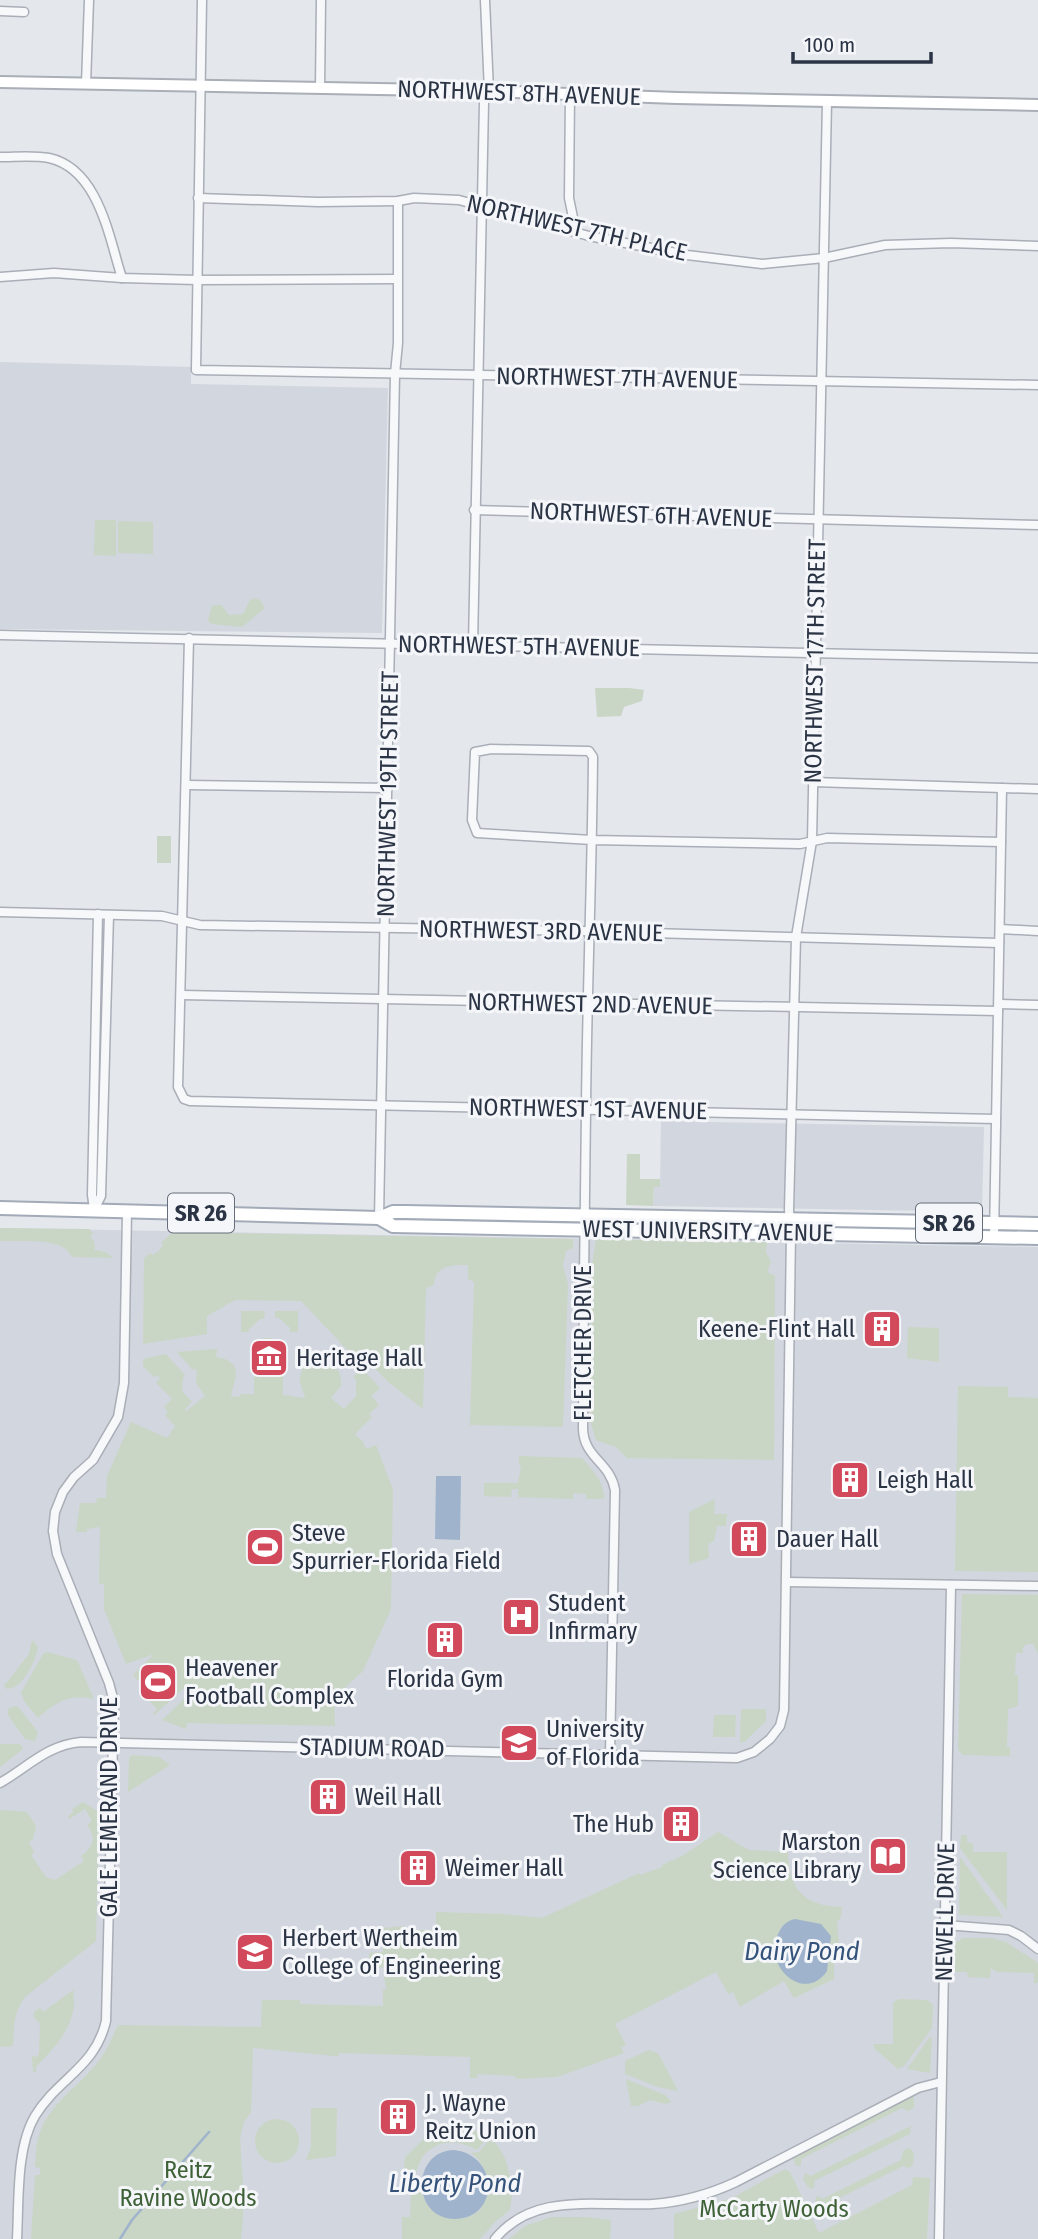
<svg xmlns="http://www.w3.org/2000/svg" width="1038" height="2239" font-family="'Fira Sans Condensed',sans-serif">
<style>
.built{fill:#d2d6de}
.green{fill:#c9d6c5}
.water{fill:#9fb4cc}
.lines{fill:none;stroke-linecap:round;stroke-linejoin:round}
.stream{stroke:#9fb4cc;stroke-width:2.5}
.street-casing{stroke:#a9aeb7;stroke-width:11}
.secondary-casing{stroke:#a9aeb7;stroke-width:14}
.primary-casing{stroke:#a3abb8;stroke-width:16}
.street{stroke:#f7f8fa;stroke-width:8}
.secondary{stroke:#fff;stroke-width:10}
.primary{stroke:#fff;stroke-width:12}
.labels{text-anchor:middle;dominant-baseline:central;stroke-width:6;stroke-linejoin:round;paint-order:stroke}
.shield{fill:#f4f6f9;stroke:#676e7b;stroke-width:2}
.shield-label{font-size:23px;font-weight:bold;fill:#2b3445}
.street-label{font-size:24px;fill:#2b3445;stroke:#f4f6f9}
.poi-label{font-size:24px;fill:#2b3445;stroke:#f4f6f9;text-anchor:start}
.park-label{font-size:24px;fill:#3f6138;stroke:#f4f6f9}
.water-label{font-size:26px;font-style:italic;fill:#34527a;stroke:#f4f6f9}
</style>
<rect width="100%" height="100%" fill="#e4e7ec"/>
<g class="built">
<polygon points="0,362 191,367 191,384 388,388 382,633 0,629"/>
<polygon points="661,1121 984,1127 982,1212 653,1206 654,1187 660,1187"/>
<polygon points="0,1228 1038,1247 1038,2239 0,2239"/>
</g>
<g class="green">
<polygon points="95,520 116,520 116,556 94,555"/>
<polygon points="118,521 153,522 153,554 118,553"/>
<polygon points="254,598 260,600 265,608 242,627 212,624 208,621 212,605 221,605 229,615 243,614 250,600"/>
<polygon points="629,688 644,690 642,701 624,707 621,716 597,717 595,688"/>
<rect x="157" y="836" width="14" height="27"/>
<polygon points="627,1154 640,1154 640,1179 660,1179 660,1187 654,1187 653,1206 626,1205"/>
<path d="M0 1228 89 1229 93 1233 90 1237 94 1241 95 1250 105 1252 113 1258 72 1257C64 1236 20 1242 0 1241Z"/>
<path d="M173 1232 573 1239V1248L566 1251 563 1266 568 1284 563 1427 470 1425 474 1282 468 1279V1265C452 1265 435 1265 434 1285L426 1288 423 1409 388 1382 360 1353 354 1357 301 1301 235 1300 207 1316V1334L143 1344 144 1258 150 1253 152 1255 159 1251 163 1245 161 1243Z"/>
<polygon points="596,1239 767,1242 766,1252 771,1262 767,1272 775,1276 774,1460 627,1458 616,1447 596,1440 590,1421 590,1307 592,1307 592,1265"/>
<polygon points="241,1311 265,1311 264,1319 260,1319 249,1329 248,1332 241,1332"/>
<polygon points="275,1311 298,1311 298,1332 290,1332 290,1328 279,1318 275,1318"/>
<polygon points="908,1327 939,1328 939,1362 907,1358"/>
<path d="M266 1338H272L275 1342H279V1347H288L287 1371H283V1395L305 1398C304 1391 299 1385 300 1377 304 1350 344 1355 341 1386L331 1398 344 1409 356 1396V1380L353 1377 362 1369 380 1388 371 1396 379 1405 369 1414 372 1417 355 1434 363 1442 366 1449 376 1445 393 1490 391 1609 363 1671 334 1698 335 1726 187 1723 186 1729 183 1728 162 1720 188 1695 183 1689 154 1715 153 1714 157 1709 143 1694 148 1691 133 1675 154 1654 126 1664 104 1609V1584H99L100 1527 87 1529V1532H76L80 1503H96L97 1498H106L107 1476 131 1422 167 1438 175 1426 165 1415 168 1412 164 1407 172 1399 156 1383 160 1378 157 1375 154 1377 143 1366V1359L166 1354 185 1375 183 1378 182 1391 192 1402 184 1410 186 1411 205 1396 196 1383 197 1370 192 1369 177 1352 217 1349 216 1357C246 1362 234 1379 231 1396L240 1397 241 1394H254V1370H250V1347L259 1346V1342H263Z"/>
<polygon points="958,1386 1008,1387 1008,1397 1038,1398 1038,1572 955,1571"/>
<path d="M519 1456 582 1458C593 1471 604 1481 604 1499H586V1494L573 1493V1499L518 1497V1489H512L511 1497 484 1496V1483H518L521 1466 519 1465Z"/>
<polygon points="715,1499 714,1514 727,1514 726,1526 717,1526 714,1541 708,1544 709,1558 689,1564 689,1512"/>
<polygon points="962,1594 1038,1595 1038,1653 1033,1644 1027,1644 1023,1647 1023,1653 1016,1653 1015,1675 1018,1675 1018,1706 1008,1709 1007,1747 1010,1747 1010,1756 1038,1757 963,1755 958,1750"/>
<path d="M32 1640 38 1647C36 1661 23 1688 7 1689L4 1686 29 1654Z"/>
<path d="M47 1652 77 1660 93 1697V1699C70 1693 55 1702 38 1718L24 1701 21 1693 43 1654Z"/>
<polygon points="15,1706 19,1708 38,1732 35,1741 25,1739 8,1715 8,1709"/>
<polygon points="741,1709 766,1709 766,1721 744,1742 740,1742"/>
<polygon points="714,1715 736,1715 735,1737 713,1737"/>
<polygon points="0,1744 20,1744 23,1749 0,1767"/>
<polygon points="132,1755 159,1757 170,1765 128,1792 129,1758"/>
<path d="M83 1802 99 1812 96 1941 25 1997C13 2013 14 2027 13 2046L0 2047V1810L27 1812 36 1826 33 1839 29 1842 34 1852 31 1855 46 1877 55 1880 84 1861 81 1856C93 1849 97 1836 87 1825L92 1821 85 1809 69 1819 68 1816 74 1812 72 1809Z"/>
<path d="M718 1832 749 1850 788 1852C789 1889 803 1906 842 1907L841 1916 837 1923 839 1943 834 1961V1979L794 1998 784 1981 740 2007 733 1992 728 1994 716 1972 615 2024 626 2045 621 2048 624 2053 557 2077 516 2079 515 2076 477 2074V2078H470V2057L339 2053V2056H334L253 2048 251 2112 244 2122 240 2137 244 2202 241 2239H31L35 2175H40V2168L35 2167C36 2157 36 2145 39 2135 48 2106 75 2089 94 2067 106 2054 111 2039 118 2025L261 2027 262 2000H300V2004L383 2006V1990L386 1989 384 1976 399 1977 400 1968 369 1967V1953L383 1952V1928L404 1926 412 1933 417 1930H436V1912L503 1914 542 1918 639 1873 640 1875 662 1867V1865L682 1856Z"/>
<polygon points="961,1835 967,1835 967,1842 973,1844 973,1852 1007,1852 1007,1910 960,1848"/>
<polygon points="960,1857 1003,1917 959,1915"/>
<polygon points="963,1938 992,1938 1006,1942 1038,1963 1038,1983 1034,1983 1034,1973 997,1972 991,1968 990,1978 968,1977 967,1972 955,1972 955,1943"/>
<path d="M73 1990C79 2023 57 2045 36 2067V2072H33L32 2056 37 2057 39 2054 40 2023 34 2018V2012L40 2008 43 2012Z"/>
<polygon points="899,1999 927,2000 933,2005 932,2028 905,2065 898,2069 875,2049 873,2044 893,2044 893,2003"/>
<polygon points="932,2037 930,2073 907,2069 929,2038"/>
<polygon points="649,2050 658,2053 678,2091 658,2087 625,2074 625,2061"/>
<polygon points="626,2079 665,2095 672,2102 665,2104 650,2100 638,2106 631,2106"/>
<polygon points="914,2096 914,2108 908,2111 902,2108 801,2159 801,2166 796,2166 793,2157"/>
<polygon points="311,2108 337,2108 336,2156 306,2160 311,2147"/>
<circle cx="277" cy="2141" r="22"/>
<polygon points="911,2126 910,2134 814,2181 815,2186 812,2189 808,2187 803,2179 805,2173 811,2176"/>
<path d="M466 2127 488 2137 477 2150C450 2134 421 2144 416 2174L404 2170 405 2157 428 2135 444 2129Z"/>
<path d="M489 2140 492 2143 494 2141C507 2157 512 2174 509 2195H512L510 2210 496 2221 480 2239H402V2217H410L411 2191 422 2190C426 2218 461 2228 481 2209 483 2188 491 2166 471 2153L479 2152Z"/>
<path d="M909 2148 912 2150C915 2155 915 2163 910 2168L903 2166 825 2205V2212L820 2211 815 2202 816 2197 819 2196 822 2199 901 2160 903 2151Z"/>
<polygon points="785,2169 790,2172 819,2233 912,2185 913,2177 930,2178 927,2239 674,2239 674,2214 732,2198"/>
<polygon points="551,2217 585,2217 611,2220 610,2239 509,2239 525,2226"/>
</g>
<g class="water">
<polygon points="436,1476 461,1476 460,1540 435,1539"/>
<path d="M795 1919 821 1924 831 1936 827 1971C805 2004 761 1967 779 1932 783 1925 786 1921 795 1919Z"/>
<path d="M454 2150C499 2155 500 2218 455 2219 411 2219 411 2151 454 2150Z"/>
</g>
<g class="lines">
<polyline class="stream" points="120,2239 132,2220 209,2132"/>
<g class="street-casing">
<g id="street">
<polyline points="202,0 196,370 1038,385"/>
<polyline points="0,11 24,12"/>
<polyline points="86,84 89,0"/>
<polyline points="320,88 321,0"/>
<polyline points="570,94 569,198 576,232"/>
<path d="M0 157C15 157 34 155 49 158 99 169 109 238 122 278"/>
<polyline points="198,198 318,202 398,201 414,198 459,200 589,236 687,255 762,264 824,258 885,245 951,243 1038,246"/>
<polyline points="0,277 54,273 122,278 197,280 397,279"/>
<polyline points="474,510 1038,525"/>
<polyline points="0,635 1038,658"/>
<polyline points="189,638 178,1087 184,1099 190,1101 996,1119"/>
<polyline points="473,645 484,102 489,91 485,0"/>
<polyline points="813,782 1038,789"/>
<polyline points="187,785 388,788"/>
<polyline points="0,912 162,916 200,925 582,931 999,943"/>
<polyline points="1000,929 1038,931"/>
<polyline points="182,995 998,1011"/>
<polyline points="999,1004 1038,1005"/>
<polyline points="94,1209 92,1195 98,914"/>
<polyline points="94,1210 101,1196 109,915"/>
<polyline points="379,1218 395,374 398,343 398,201"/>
<polyline points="994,1237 1002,788"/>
<polyline points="787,1582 1038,1586"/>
<path d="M610 1755 615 1490C610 1462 584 1458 583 1429 584 1322 584 1216 586 1109 587 992 592 875 593 757L589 751 491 749 475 752 472 820 477 833 592 840 800 844 827 838 1001 842"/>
<path d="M0 1783C28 1767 47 1745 81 1742L737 1758 754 1752 770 1739 780 1726 784 1710 791 1233 789 1210 796 937 812 841 827 101"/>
<polyline points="945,1925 1009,1930 1021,1936 1038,1949"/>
<path d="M17 2239C19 2202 16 2148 35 2116 58 2078 95 2068 106 2021L114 1702 109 1683 57 1554 53 1531 55 1512 63 1492 74 1477 93 1460 118 1417 124 1383 127 1211"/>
<path d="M495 2239C534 2191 597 2207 653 2204 682 2202 710 2194 736 2182L918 2088 941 2082"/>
<polyline points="939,2239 951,1585"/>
</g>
</g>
<g class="secondary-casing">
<polyline id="secondary" points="0,82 489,91 677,98 1038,105"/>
</g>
<g class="primary-casing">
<g id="primary">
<polyline points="0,1208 379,1218 393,1212 405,1212 1038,1224"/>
<polyline points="379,1218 393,1226 1038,1238"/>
</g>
</g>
<use href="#street" class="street"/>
<use href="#secondary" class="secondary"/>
<use href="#primary" class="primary"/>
</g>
<defs>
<g id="building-square" transform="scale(2.0125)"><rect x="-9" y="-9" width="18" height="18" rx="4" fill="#d1495b" stroke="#f4f6f9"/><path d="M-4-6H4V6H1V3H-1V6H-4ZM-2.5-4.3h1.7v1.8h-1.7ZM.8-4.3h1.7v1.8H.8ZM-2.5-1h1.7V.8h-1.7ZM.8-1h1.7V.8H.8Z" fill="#fff"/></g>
<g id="museum-square" transform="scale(2.0125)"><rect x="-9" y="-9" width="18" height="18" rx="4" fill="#d1495b" stroke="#f4f6f9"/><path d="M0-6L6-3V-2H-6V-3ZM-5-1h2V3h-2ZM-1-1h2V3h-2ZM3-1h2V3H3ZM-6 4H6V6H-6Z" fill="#fff"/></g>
<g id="stadium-square" transform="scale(2.0125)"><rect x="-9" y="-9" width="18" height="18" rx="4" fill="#d1495b" stroke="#f4f6f9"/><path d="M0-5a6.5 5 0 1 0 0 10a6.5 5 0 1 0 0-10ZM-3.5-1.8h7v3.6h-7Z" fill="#fff"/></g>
<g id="hospital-square" transform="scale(2.0125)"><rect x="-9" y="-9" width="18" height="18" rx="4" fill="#d1495b" stroke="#f4f6f9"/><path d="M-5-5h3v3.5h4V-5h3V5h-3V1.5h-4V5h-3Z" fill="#fff"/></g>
<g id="university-square" transform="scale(2.0125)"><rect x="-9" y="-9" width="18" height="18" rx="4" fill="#d1495b" stroke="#f4f6f9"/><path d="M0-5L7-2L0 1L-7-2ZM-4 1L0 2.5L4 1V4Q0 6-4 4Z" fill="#fff"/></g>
<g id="library-square" transform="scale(2.0125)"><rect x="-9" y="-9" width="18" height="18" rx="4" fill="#d1495b" stroke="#f4f6f9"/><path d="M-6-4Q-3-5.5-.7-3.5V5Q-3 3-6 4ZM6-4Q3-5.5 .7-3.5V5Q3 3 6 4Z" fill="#fff"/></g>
</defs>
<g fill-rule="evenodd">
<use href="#building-square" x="882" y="1329"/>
<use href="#museum-square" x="269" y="1358"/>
<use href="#building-square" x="850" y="1480"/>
<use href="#building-square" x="749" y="1539"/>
<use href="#stadium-square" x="265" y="1547"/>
<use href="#hospital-square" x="521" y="1617"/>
<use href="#building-square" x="445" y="1640"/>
<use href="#stadium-square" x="158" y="1682"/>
<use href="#university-square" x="519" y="1743"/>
<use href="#building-square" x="328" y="1797"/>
<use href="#building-square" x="681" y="1824"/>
<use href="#library-square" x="888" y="1856"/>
<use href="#building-square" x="418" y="1868"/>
<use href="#university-square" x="255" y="1952"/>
<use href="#building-square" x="398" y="2117"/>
</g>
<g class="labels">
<g class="shield">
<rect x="168" y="1193.5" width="66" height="39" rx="5"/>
<rect x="916" y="1203.5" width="66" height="39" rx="5"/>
</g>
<g class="shield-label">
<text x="201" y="1213">SR 26</text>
<text x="949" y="1223">SR 26</text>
</g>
<g class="street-label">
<text transform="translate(519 93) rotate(2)">NORTHWEST 8TH AVENUE</text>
<text transform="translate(577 228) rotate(13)">NORTHWEST 7TH PLACE</text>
<text transform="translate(617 378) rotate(1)">NORTHWEST 7TH AVENUE</text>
<text transform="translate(651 515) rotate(2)">NORTHWEST 6TH AVENUE</text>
<text transform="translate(519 646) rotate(1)">NORTHWEST 5TH AVENUE</text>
<text transform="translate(815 661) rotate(-89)">NORTHWEST 17TH STREET</text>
<text transform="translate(388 794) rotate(-89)">NORTHWEST 19TH STREET</text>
<text transform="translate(541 931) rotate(1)">NORTHWEST 3RD AVENUE</text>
<text transform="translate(590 1004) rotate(1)">NORTHWEST 2ND AVENUE</text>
<text transform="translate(588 1109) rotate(1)">NORTHWEST 1ST AVENUE</text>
<text transform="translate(708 1231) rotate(1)">WEST UNIVERSITY AVENUE</text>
<text transform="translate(583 1343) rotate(-90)">FLETCHER DRIVE</text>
<text transform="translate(372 1748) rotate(1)">STADIUM ROAD</text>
<text transform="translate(109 1807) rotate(-90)">GALE LEMERAND DRIVE</text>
<text transform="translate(945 1912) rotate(-89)">NEWELL DRIVE</text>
</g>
<g class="poi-label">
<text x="855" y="1329" text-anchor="end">Keene-Flint Hall</text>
<text x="296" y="1358">Heritage Hall</text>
<text x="877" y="1480">Leigh Hall</text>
<text x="292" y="1533">Steve<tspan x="292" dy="28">Spurrier-Florida Field</tspan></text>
<text x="776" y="1539">Dauer Hall</text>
<text x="548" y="1603">Student<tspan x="548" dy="28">Infirmary</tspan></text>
<text x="185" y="1668">Heavener<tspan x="185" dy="28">Football Complex</tspan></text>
<text x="445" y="1679" text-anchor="middle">Florida Gym</text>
<text x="546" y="1729">University<tspan x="546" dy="28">of Florida</tspan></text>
<text x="355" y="1797">Weil Hall</text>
<text x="654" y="1824" text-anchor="end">The Hub</text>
<text x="861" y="1842" text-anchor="end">Marston<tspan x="861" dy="28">Science Library</tspan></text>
<text x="445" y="1868">Weimer Hall</text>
<text x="282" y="1938">Herbert Wertheim<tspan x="282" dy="28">College of Engineering</tspan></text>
<text x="425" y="2103">J. Wayne<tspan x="425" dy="28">Reitz Union</tspan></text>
</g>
<g class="park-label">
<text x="188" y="2170">Reitz<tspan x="188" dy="28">Ravine Woods</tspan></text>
<text x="774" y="2209">McCarty Woods</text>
</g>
<g class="water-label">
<text x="802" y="1951">Dairy Pond</text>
<text x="455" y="2183">Liberty Pond</text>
</g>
</g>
<path d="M793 52v10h138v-10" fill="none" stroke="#2b3445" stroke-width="3.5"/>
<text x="804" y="52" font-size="21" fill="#2b3445" stroke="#f4f6f9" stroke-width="5" paint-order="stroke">100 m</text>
</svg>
